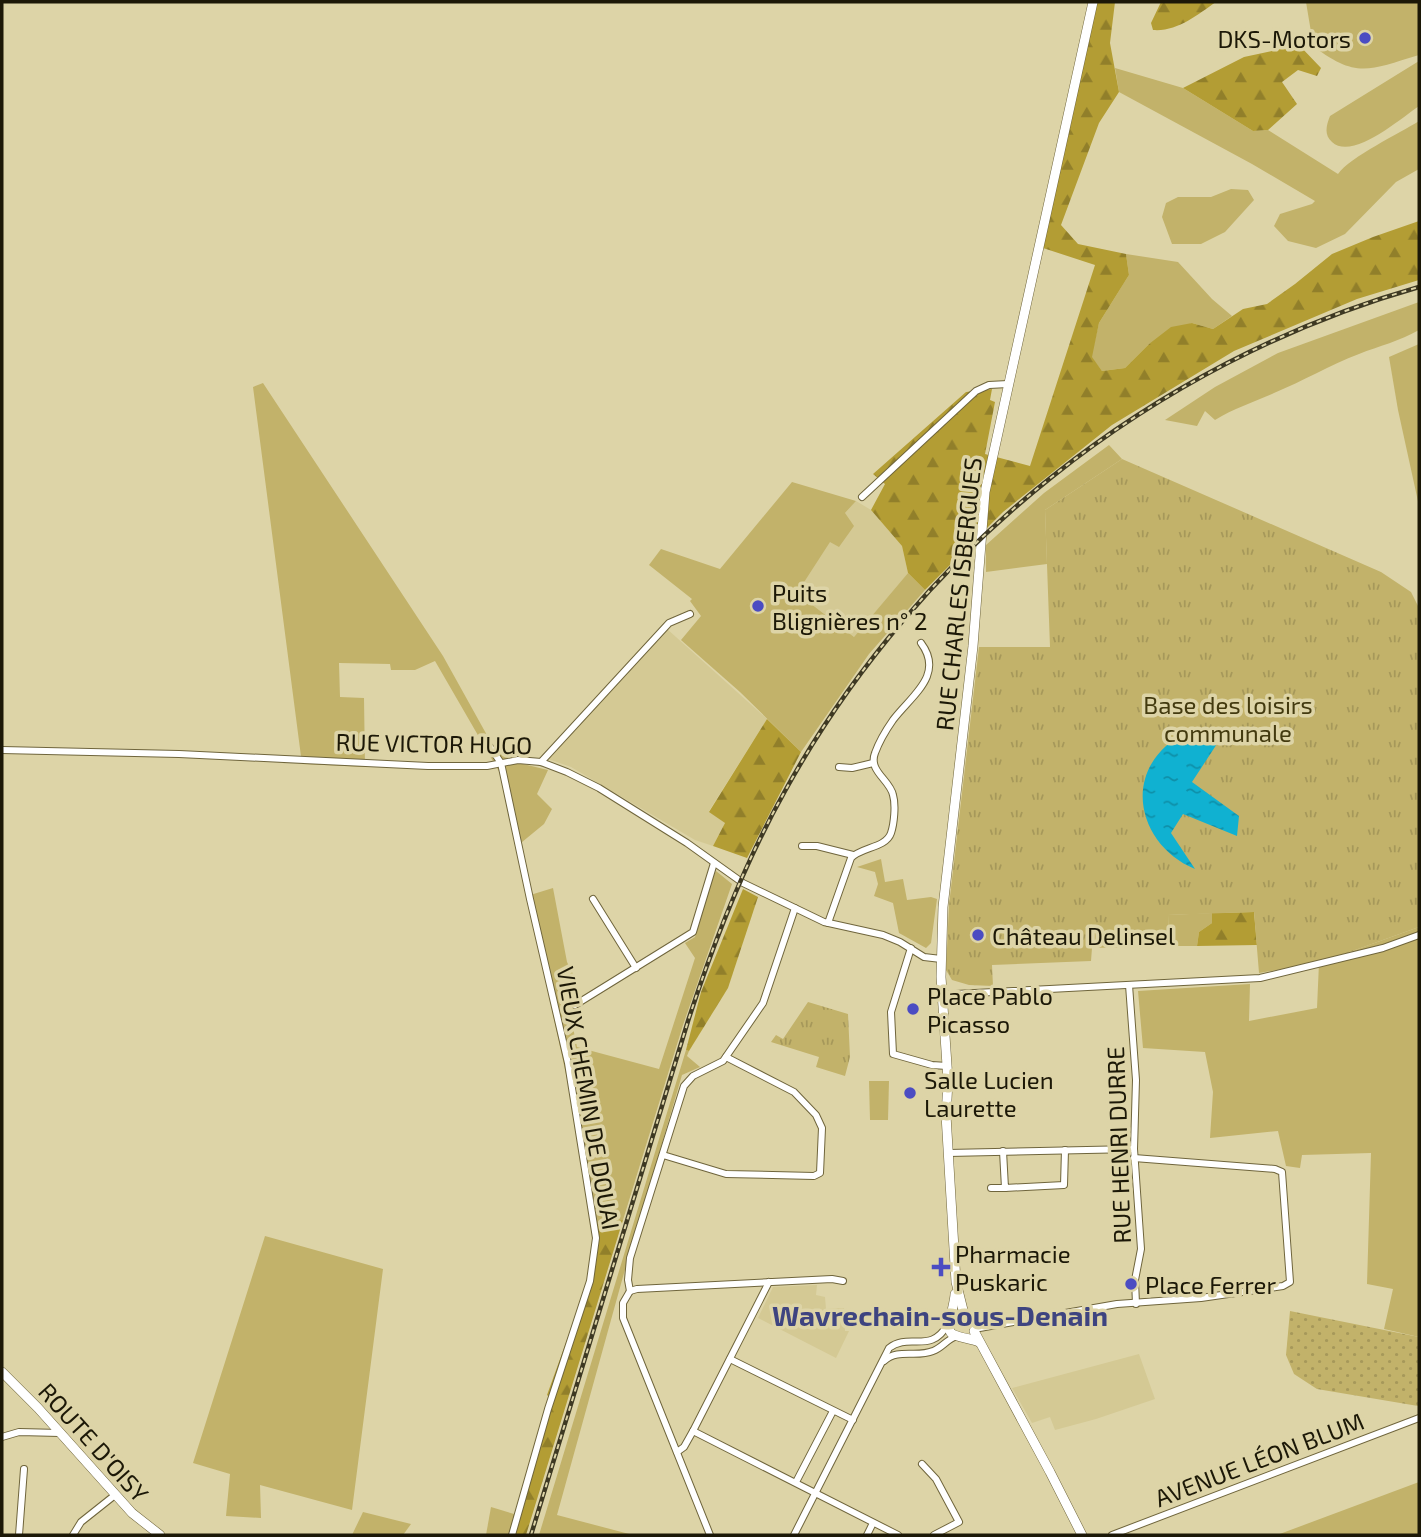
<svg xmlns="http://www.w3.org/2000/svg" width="1421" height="1537" font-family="'Exo 2',sans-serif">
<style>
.built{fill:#d4c994}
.grass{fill:#c2b26a}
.forest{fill:url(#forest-firs)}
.park{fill:url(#park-tufts)}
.garden{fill:url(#garden-dots)}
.water{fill:url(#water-ripples)}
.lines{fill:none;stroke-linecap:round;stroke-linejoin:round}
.street-casing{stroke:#6f653c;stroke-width:8}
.secondary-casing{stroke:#6f653c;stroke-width:10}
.street{stroke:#fff;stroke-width:6}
.secondary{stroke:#fff;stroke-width:9}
.rail-casing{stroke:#3e3923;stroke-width:4.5}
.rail{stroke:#ddd4a7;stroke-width:2;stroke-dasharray:5;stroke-linecap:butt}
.poi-dot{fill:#4b4cc2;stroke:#ddd4a7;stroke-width:2.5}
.labels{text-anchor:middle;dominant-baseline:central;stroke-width:7;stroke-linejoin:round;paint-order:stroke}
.poi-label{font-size:24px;fill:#1c1807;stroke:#ddd4a7;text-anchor:start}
.street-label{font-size:24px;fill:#1c1807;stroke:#ddd4a7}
.park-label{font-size:24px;fill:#433a0f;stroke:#ddd4a7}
.quarter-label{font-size:28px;font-weight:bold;fill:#3e4480;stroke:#ddd4a7}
</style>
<defs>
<pattern id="forest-firs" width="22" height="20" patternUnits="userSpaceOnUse" patternTransform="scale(1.75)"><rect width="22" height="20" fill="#b39d34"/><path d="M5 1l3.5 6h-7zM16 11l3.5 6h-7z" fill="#917f2a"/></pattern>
<pattern id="park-tufts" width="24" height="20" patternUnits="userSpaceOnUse" patternTransform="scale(1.75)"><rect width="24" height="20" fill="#c2b26a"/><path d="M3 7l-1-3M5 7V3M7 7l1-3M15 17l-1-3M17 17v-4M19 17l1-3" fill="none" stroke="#a6985a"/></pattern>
<pattern id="garden-dots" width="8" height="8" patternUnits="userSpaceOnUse" patternTransform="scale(1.75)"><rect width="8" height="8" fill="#c2b26a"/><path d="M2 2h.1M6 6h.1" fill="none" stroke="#a6985a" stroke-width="1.8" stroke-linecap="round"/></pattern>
<pattern id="water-ripples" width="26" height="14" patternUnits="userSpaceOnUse" patternTransform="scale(1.75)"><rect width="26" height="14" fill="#10b1d1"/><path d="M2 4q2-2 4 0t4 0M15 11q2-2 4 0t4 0" fill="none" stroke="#0e8fa8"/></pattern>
</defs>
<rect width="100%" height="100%" fill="#ddd4a7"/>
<g class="built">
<polygon points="856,501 871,510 902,546 908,573 854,637 796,592 845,513"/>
<polygon points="666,628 767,719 709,811 725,823 713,846 695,840 571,767 548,759"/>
<polygon points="817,1285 816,1295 825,1297 826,1309 844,1308 845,1331 849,1331 836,1358 758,1318 773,1287"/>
<polygon points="1139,1354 1155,1399 1096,1419 1055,1430 1050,1417 1032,1423 1012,1388"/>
</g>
<g class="grass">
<path d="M1306 2H1419V55C1366 71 1356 79 1309 43L1311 32Z"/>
<path d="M1419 61V106C1400 119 1352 161 1332 142 1324 135 1326 126 1330 116Z"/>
<path d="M1115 68 1183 88 1253 131 1268 130 1338 174C1350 157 1400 133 1419 121V169L1396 182 1345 234 1316 248 1288 241 1274 226 1280 214 1312 204 1315 201 1252 164 1119 92Z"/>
<polygon points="1231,189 1248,190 1254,200 1225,232 1201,244 1172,244 1162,217 1166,203 1178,197 1211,197"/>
<polygon points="1126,254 1178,262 1212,299 1232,316 1213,329 1192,323 1149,344 1125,368 1102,371 1091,357 1099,323 1129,275"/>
<path d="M1419 302V330C1400 341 1379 346 1359 354 1330 365 1303 381 1274 393 1254 402 1234 408 1215 420L1205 411 1197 426 1165 420 1215 387 1278 353Z"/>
<polygon points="1419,344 1419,506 1398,410 1389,357"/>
<polygon points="263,383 443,656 493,746 523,764 548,770 537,794 552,809 544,824 516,847 501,775 435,661 415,670 391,670 390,664 339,663 340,697 364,698 365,767 302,764 253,387"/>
<polygon points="1109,445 1122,459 1045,510 1047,564 986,572 986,545 1044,493"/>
<polygon points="792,482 856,501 845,513 854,526 839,547 830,542 797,593 854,637 908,573 925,590 869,654 801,752 740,692 681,640 701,616 690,601 692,599 649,565 661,549 720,569"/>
<polygon points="881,859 885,882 903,879 907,900 931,897 937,899 931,943 926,948 899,933 893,903 874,896 878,884 875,872 857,867"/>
<polygon points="716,871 732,884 683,1025 623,1220 594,1224 571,1097 527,896 553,888 567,962 578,984 566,994 577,1047 659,1069 695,958 685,943 695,937 712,879"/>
<polygon points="1212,913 1212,923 1199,932 1197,946 1169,946 1168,915"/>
<polygon points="1419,927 1419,1337 1384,1329 1393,1289 1367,1284 1371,1153 1302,1155 1300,1168 1286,1166 1278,1131 1210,1138 1213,1092 1205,1052 1143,1048 1138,991 1250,984 1249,1021 1317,1008 1319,963"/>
<polygon points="686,1050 689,1051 687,1056 700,1067 682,1075 624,1273 557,1515 633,1535 539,1535"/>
<polygon points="869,1081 889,1081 888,1120 870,1120"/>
<polygon points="265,1236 383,1269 352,1510 260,1485 261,1518 226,1516 230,1474 193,1463"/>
<polygon points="1419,1482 1419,1535 1277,1535"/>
<polygon points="491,1507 514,1514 508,1535 486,1535"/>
<polygon points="363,1512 411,1524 403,1535 352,1535"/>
</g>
<g class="forest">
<polygon points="1097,2 1115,2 1110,43 1119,92 1099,123 1061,225 1078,244 1126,254 1129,275 1099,323 1092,357 1102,371 1125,368 1149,344 1171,327 1192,323 1213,329 1243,309 1267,304 1295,284 1332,254 1373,237 1419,221 1419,280 1357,299 1234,351 1112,425 1003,512 925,590 908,573 902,546 871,510 885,484 873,474 966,392 992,389 990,400 995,402 985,454 1030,466 1095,265 1043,248"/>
<path d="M1161 2H1216C1197 15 1177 32 1153 30L1151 23Z"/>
<polygon points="1299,45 1321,68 1317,76 1298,70 1282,82 1297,104 1268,130 1253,131 1183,88 1244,57"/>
<polygon points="767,719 801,752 747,858 713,846 725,823 709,812"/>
<polygon points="743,889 758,897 728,988 689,1051 686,1050 701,992"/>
<polygon points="1254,912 1257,945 1197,946 1199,932 1212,923 1212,913"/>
<polygon points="623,1220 526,1535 508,1535 514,1514 520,1516 553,1400 547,1395 581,1301 594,1255 594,1224"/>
</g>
<g class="park">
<polygon points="1122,459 1381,572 1411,592 1419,608 1419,927 1319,963 1259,973 1254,912 1168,915 1169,946 1092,948 1091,961 992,965 993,986 969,985 952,980 946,970 949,905 979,647 1050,647 1045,510"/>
<polygon points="808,1002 848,1014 850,1057 845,1076 816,1067 819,1057 771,1042 776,1035 783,1039"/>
</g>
<polygon class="garden" points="1290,1311 1419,1337 1418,1406 1317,1389 1294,1374 1286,1355"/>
<path class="water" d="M1228 727 1192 782 1239 816 1237 836 1183 814 1171 833 1195 869C1145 849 1122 786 1166 746 1181 733 1210 730 1228 727Z"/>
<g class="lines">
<g class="street-casing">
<g id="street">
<polyline points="862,497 976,391 989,385 1008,384"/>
<polyline points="490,747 501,763 530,899 568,1063 596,1238 590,1281 548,1409 512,1535"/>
<polyline points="2,750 179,754 428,766 487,766 518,760 541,762 567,772 599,788 687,843 743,883 824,922 883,935 900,942 924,957 941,959"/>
<polyline points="541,762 669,623 690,614"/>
<polyline points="839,767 852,768 873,763"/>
<polyline points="802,846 817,846 853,855"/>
<polyline points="593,899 636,968"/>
<path d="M828 923 851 858C861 847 886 848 891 833 894 824 896 805 893 795 890 780 868 771 875 753 879 742 886 730 893 720 911 696 945 675 921 643"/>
<polyline points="911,948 891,1012 893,1054 932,1065 947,1066"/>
<polyline points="1129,985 1136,1080 1134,1149 1141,1249 1135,1280 1136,1304"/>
<polyline points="936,995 1260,978 1383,948 1419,935"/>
<polyline points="575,1005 693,932 714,863"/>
<polyline points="1003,1151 1005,1188 1064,1185 1065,1150"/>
<polyline points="948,1153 1134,1149"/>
<polyline points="663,1155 726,1174 814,1176 820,1173 822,1128 816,1115 794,1092 726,1057"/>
<polyline points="991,1188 1005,1188"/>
<polyline points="630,1291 628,1280 630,1258 684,1086 693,1076 723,1061 763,1003 795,908"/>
<polyline points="630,1291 623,1303 623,1318 710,1535"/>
<polyline points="630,1291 637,1289 832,1279 843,1281"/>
<polyline points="974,1329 1117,1304 1201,1298 1283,1286 1290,1282 1282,1172 1275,1169 1134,1158"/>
<polyline points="730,1359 853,1420"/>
<path d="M884 1361C898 1348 917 1358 933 1351 942 1348 947 1339 957 1336"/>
<polyline points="693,1431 898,1535"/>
<polyline points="2,1437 19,1432 60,1433"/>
<polyline points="677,1452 684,1447 693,1431 769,1282"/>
<polyline points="922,1464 936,1479 959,1522 934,1535"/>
<polyline points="796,1482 833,1411"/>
<polyline points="19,1535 24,1469"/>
<polyline points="73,1535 81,1522 115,1495"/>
<path d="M794 1535 889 1348C909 1332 931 1355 948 1324"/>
<polyline points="867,1535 873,1523"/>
<polyline points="1112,1535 1419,1418"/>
</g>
</g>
<g class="secondary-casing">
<g id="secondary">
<polyline points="946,1115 956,1282 966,1322"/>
<polyline points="946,1118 948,1080 941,977 943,907 973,646 985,492 1093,2"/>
<path d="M955 1294C955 1303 946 1328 951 1333 957 1338 971 1338 979 1342"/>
<polyline points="974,1331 1050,1472 1082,1535"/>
<polyline points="2,1372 38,1408 132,1513 160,1535"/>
</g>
</g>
<use href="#street" class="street"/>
<use href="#secondary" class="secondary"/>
<g class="rail-casing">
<path id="rail" d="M531 1535 688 1021C714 941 744 864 785 791 918 549 1154 362 1419 287"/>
</g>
<use href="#rail" class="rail"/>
</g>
<g class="poi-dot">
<circle cx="1365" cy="38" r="7"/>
<circle cx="758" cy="606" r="7"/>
<circle cx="978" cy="935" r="7"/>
<circle cx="913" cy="1009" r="7"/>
<circle cx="910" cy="1093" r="7"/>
<path d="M937.5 1256.5h7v7h7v7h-7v7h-7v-7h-7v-7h7z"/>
<circle cx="1131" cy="1284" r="7"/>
</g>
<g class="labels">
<g class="poi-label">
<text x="1351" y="38" text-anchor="end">DKS-Motors</text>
<text x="772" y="592">Puits<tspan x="772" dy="28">Blignières n° 2</tspan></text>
<text x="992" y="935">Château Delinsel</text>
<text x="927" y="995">Place Pablo<tspan x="927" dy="28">Picasso</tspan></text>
<text x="924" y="1079">Salle Lucien<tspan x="924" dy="28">Laurette</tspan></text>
<text x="955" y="1253">Pharmacie<tspan x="955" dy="28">Puskaric</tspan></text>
<text x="1145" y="1284">Place Ferrer</text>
</g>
<g class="street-label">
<text transform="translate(958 594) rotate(-84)">RUE CHARLES ISBERGUES</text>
<text transform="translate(434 743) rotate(1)">RUE VICTOR HUGO</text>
<text transform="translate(589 1098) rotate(80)">VIEUX CHEMIN DE DOUAI</text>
<text transform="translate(1118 1145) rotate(-92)">RUE HENRI DURRE</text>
<text transform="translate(94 1442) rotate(48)">ROUTE D'OISY</text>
<text transform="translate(1259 1459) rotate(-21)">AVENUE LÉON BLUM</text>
</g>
<g class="park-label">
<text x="1228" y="704">Base des loisirs<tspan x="1228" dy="28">communale</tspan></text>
</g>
<g class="quarter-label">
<text x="940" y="1315">Wavrechain-sous-Denain</text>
</g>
</g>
<rect width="1421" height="1537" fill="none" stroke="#1c1807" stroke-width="7"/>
</svg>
